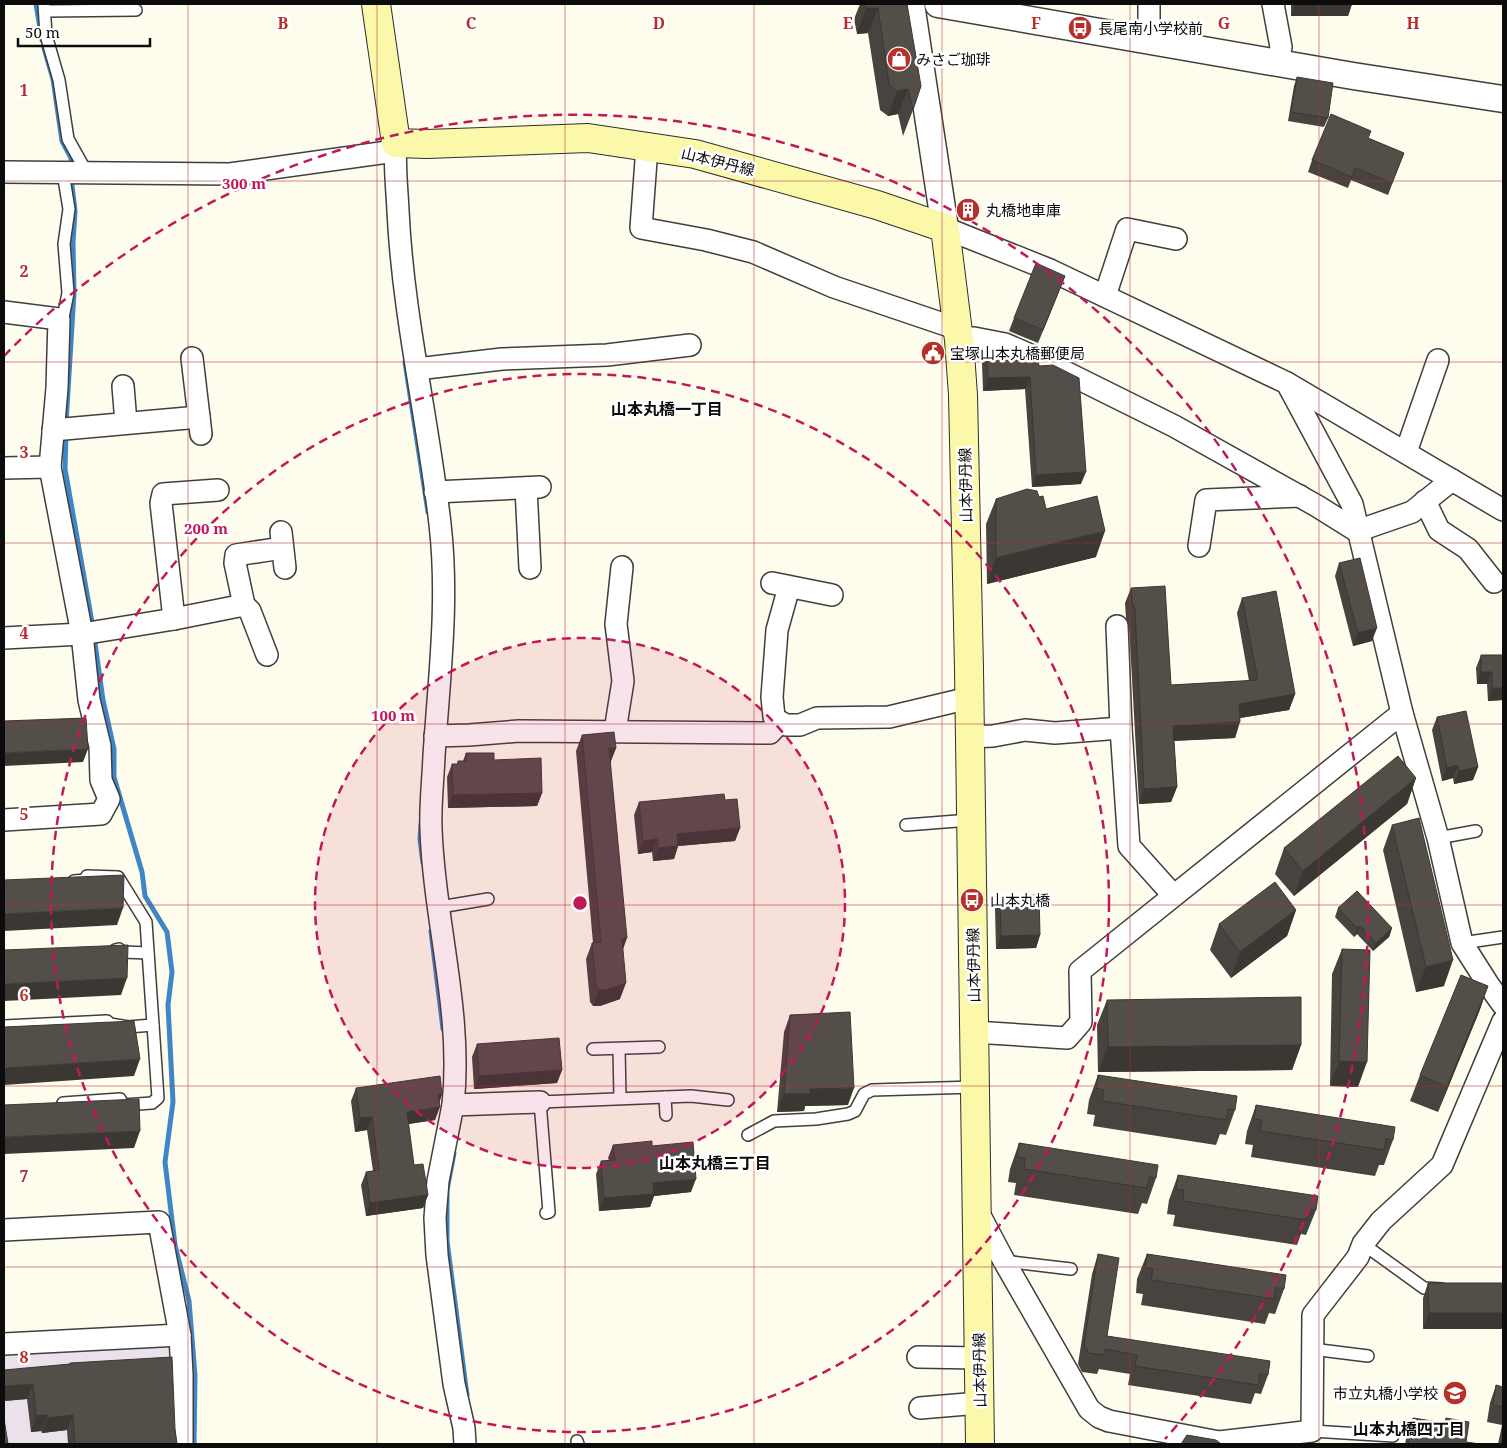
<svg xmlns="http://www.w3.org/2000/svg" width="1507" height="1448" font-family="'Noto Serif','Noto Sans JP',serif">
<style>
.industrial{fill:#eae1eb}
.lines{fill:none;stroke-linecap:round;stroke-linejoin:round}
.stream{stroke:#3e86c6;stroke-width:5}
.service-casing{stroke:#3f3f3f;stroke-width:14}
.minor-casing{stroke:#3f3f3f;stroke-width:24}
.tertiary-casing{stroke:#3f3f3f;stroke-width:29}
.secondary-casing{stroke:#2e2e2e;stroke-width:30}
.service{stroke:#fff;stroke-width:11}
.minor{stroke:#fff;stroke-width:21}
.tertiary{stroke:#fff;stroke-width:26}
.secondary{stroke:#fbf8aa;stroke-width:28}
.wall{fill:#48433f}
.shaded-wall{fill:#3b3733}
.building{fill:#544e49;stroke:#3b3733}
.grid{fill:none;stroke:#b52f2b;stroke-width:1;stroke-opacity:0.55}
.ring{fill:none;stroke:#c2185b;stroke-width:2.5;stroke-dasharray:9 6}
.labels{text-anchor:middle;dominant-baseline:central;stroke-width:5;stroke-linejoin:round;paint-order:stroke}
.poi-label{font-size:15px;fill:#0c0c0c;stroke:#fff;text-anchor:start}
.street-label{font-size:15px;fill:#0c0c0c;stroke:#fff}
.neighbourhood-label{font-size:16px;font-weight:bold;fill:#0c0c0c;stroke:#fff}
.grid-label{font-size:16px;text-anchor:middle;font-weight:bold;fill:#b52f2b;stroke:#fff;stroke-width:5;stroke-linejoin:round;paint-order:stroke}
.centre{fill:#c2185b;stroke:#fff;stroke-width:2.5}
.ring-label{font-size:15px;text-anchor:middle;font-weight:bold;fill:#c2185b;stroke:#fff;stroke-width:5;stroke-linejoin:round;paint-order:stroke}
</style>
<rect width="100%" height="100%" fill="#fefcec"/>
<polygon class="industrial" points="167,1344 175,1350 176,1444 4,1444 4,1352"/>
<g class="lines">
<g class="stream">
<polyline points="36,4 42,40"/>
<polyline points="44,48 53,79 62,141 71,158 71,168"/>
<polyline points="405,362 428,512"/>
<polyline points="66,423 74,293 73,242 75,211 71,177"/>
<polyline points="66,434 65,469 93,628"/>
<polyline points="94,636 103,700 114,749 114,777 142,872 145,896 167,932 172,972 168,1005 173,1102 165,1162 175,1245 189,1301 195,1376 194,1444"/>
<polyline points="421,824 420,839 423,863"/>
<polyline points="431,931 443,1029"/>
<polyline points="454,1153 447,1190 447,1241 467,1395"/>
</g>
<g class="service-casing">
<g id="service">
<polyline points="44,4 46,35 59,80 68,139 87,173"/>
<polyline points="46,11 136,10"/>
<polyline points="59,319 64,313 68,293 64,244 69,209 63,173"/>
<polyline points="906,825 970,820"/>
<polyline points="1438,838 1476,831"/>
<polyline points="440,907 488,899"/>
<polyline points="1462,943 1503,937"/>
<polyline points="115,950 119,949 123,952 148,953"/>
<polyline points="4,1026 107,1021 110,1024 128,1027 153,1025"/>
<polyline points="593,1049 659,1047"/>
<polyline points="619,1049 620,1098"/>
<polyline points="665,1097 666,1115"/>
<polyline points="63,1103 120,1099 123,1105 152,1103 158,1098 146,922 118,877 87,876 85,880 74,881"/>
<polyline points="748,1135 774,1121 816,1119 848,1114 855,1111 864,1094 872,1090 975,1087"/>
<polyline points="546,1213 549,1212 540,1102 691,1096 728,1100"/>
<polyline points="1363,1244 1424,1288 1442,1289"/>
<polyline points="1004,1261 1071,1269"/>
<polyline points="1312,1349 1368,1356"/>
<polyline points="1312,1431 1393,1436"/>
<polyline points="577,1441 578,1444"/>
</g>
</g>
<g class="minor-casing">
<g id="minor">
<polyline points="1149,4 1149,39"/>
<polyline points="1273,4 1281,47 1278,62"/>
<path d="M396 143C394 165 397 188 398 211 403 316 428 419 440 524 449 602 439 678 434 756 433 781 430 805 431 829 434 921 463 1012 453 1105L540 1102"/>
<polyline points="647,147 641,228 706,240 753,252 834,287 958,329"/>
<polyline points="4,172 230,174 395,151"/>
<polyline points="945,228 1050,270 1287,383 1503,510"/>
<polyline points="1105,296 1127,229 1176,239"/>
<polyline points="4,312 59,319 57,388 50,467 4,468"/>
<polyline points="959,340 974,338 1005,344 1037,358 1174,426 1317,506 1357,531 1412,512 1452,480"/>
<polyline points="192,358 201,434"/>
<polyline points="417,369 502,359 607,355 690,345"/>
<polyline points="123,386 126,423"/>
<polyline points="53,430 199,417"/>
<polyline points="1406,452 1438,360"/>
<polyline points="526,488 530,568"/>
<polyline points="435,492 540,487"/>
<polyline points="1425,501 1439,530 1468,549 1494,582"/>
<polyline points="281,532 285,568"/>
<polyline points="1199,546 1206,500 1300,496"/>
<polyline points="772,583 832,595"/>
<polyline points="789,587 777,630 772,697 774,717 780,722 786,725 800,725 817,718 889,717 969,698"/>
<polyline points="174,619 244,605"/>
<polyline points="1117,626 1121,728 1129,846 1173,895"/>
<polyline points="4,638 82,634 174,619 161,503 163,494 218,490"/>
<polyline points="267,655 250,611 244,605 235,563 236,555 282,548"/>
<polyline points="1402,713 1438,838 1462,943 1488,984 1503,1005"/>
<polyline points="615,731 623,681 616,624 622,567"/>
<polyline points="435,736 469,735 519,731 770,733 780,722"/>
<polyline points="970,737 993,736 1025,730 1055,733 1121,728"/>
<polyline points="4,820 101,814 109,799 101,780 100,746 89,700 82,634 50,467"/>
<polyline points="974,1032 1067,1038 1081,1022 1080,971 1402,713 1352,504 1287,383"/>
<polyline points="453,1105 438,1181 435,1218 437,1255 454,1384 464,1428 465,1444"/>
<polyline points="977,1210 1004,1261 1089,1409 1099,1417 1109,1421 1219,1442 1312,1431 1313,1315 1358,1257 1363,1244 1381,1221 1442,1165 1503,1021"/>
<polyline points="4,1230 159,1222 180,1335 182,1375 182,1444"/>
<polyline points="4,1344 180,1335"/>
<polyline points="918,1357 979,1358"/>
<polyline points="920,1408 979,1403"/>
</g>
</g>
<g class="tertiary-casing">
<g id="tertiary">
<polyline points="911,4 945,228"/>
<polyline points="938,4 1353,76 1503,99"/>
</g>
</g>
<g class="secondary-casing">
<polyline id="secondary" points="376,4 396,143 427,144 588,138 695,154 877,205 945,228 959,340 963,395 969,669 980,1444"/>
</g>
<use href="#service" class="service"/>
<use href="#minor" class="minor"/>
<use href="#tertiary" class="tertiary"/>
<use href="#secondary" class="secondary"/>
</g>
<g class="wall">
<polygon points="860,4 907,4 913,110 903,136 898,114 888,116 880,110 868,33 857,34 854,19"/>
<polygon points="1291,4 1352,4 1348,16 1291,16"/>
<polygon points="1297,77 1328,118 1324,127 1288,121 1294,86"/>
<polygon points="1368,138 1404,153 1388,195 1351,180 1348,188 1308,172 1312,160"/>
<polygon points="1065,276 1038,343 1009,331 1014,318"/>
<polygon points="986,351 1039,366 1081,484 1032,487 1025,389 983,391 982,363"/>
<polygon points="1039,497 1046,509 1096,557 987,584 986,524 996,499"/>
<polygon points="1339,563 1372,641 1353,646 1335,576"/>
<polygon points="1131,588 1171,685 1249,681 1237,613 1242,598 1295,694 1289,710 1240,718 1235,738 1174,741 1177,787 1171,802 1139,804 1129,626 1126,618 1125,603"/>
<polygon points="1481,655 1503,655 1503,700 1488,701 1487,684 1477,684 1476,668"/>
<polygon points="1437,717 1478,767 1473,780 1454,784 1453,778 1442,781 1432,730"/>
<polygon points="582,735 616,748 610,762 623,948 620,999 600,1006 593,1006 590,1002 586,959 592,943 593,943 576,751"/>
<polygon points="466,753 494,760 542,793 537,806 448,808 447,777 452,764 457,764 458,761 463,761"/>
<polygon points="1416,778 1407,804 1294,896 1275,874 1284,848"/>
<polygon points="725,800 740,828 735,841 678,846 674,859 653,861 652,852 638,854 634,815 639,802"/>
<polygon points="1392,825 1444,986 1416,992 1383,850"/>
<polygon points="1000,896 1040,935 1036,948 996,949 995,909"/>
<polygon points="1338,908 1392,928 1389,937 1373,951 1357,934 1354,937 1335,917"/>
<polygon points="1296,910 1287,936 1231,978 1210,950 1219,924"/>
<polygon points="1342,949 1358,1087 1330,1086 1332,974"/>
<polygon points="1488,986 1479,1012 1438,1112 1410,1101 1420,1075"/>
<polygon points="1107,1000 1301,1045 1292,1070 1098,1072 1097,1025"/>
<polygon points="790,1015 848,1105 805,1106 804,1111 777,1112 784,1032"/>
<polygon points="477,1044 562,1070 557,1083 474,1089 472,1057"/>
<polygon points="1098,1075 1235,1110 1226,1135 1220,1134 1216,1145 1093,1126 1095,1115 1087,1114 1089,1100"/>
<polygon points="356,1088 442,1094 439,1103 435,1120 408,1124 414,1165 428,1195 423,1208 366,1216 361,1185 366,1172 373,1171 367,1130 355,1132 351,1101"/>
<polygon points="1256,1105 1393,1140 1384,1165 1379,1165 1375,1176 1251,1157 1253,1145 1245,1144 1247,1131"/>
<polygon points="1019,1143 1156,1178 1147,1204 1142,1203 1138,1214 1014,1195 1016,1183 1008,1182 1010,1169"/>
<polygon points="613,1145 652,1146 691,1192 654,1196 650,1207 599,1211 596,1174 601,1161 609,1160 608,1158"/>
<polygon points="1178,1175 1316,1210 1306,1235 1301,1234 1297,1245 1173,1226 1175,1215 1167,1214 1169,1200"/>
<polygon points="1098,1254 1107,1336 1268,1375 1261,1394 1255,1393 1251,1404 1128,1385 1130,1374 1099,1369 1097,1374 1082,1372 1078,1364 1092,1274"/>
<polygon points="1147,1254 1284,1289 1275,1314 1269,1313 1265,1324 1141,1305 1143,1294 1136,1293 1137,1279"/>
<polygon points="1428,1283 1503,1283 1423,1329 1423,1298"/>
<polygon points="70,1363 175,1429 177,1444 68,1444 67,1430 42,1433 41,1431 31,1432 27,1399 4,1401 69,1364"/>
<polygon points="1496,1385 1503,1387 1503,1444 1498,1444 1502,1425 1487,1422 1490,1403"/>
<polygon points="1413,1418 1444,1423 1446,1418 1466,1442 1480,1444 1405,1444 1407,1435"/>
</g>
<g class="shaded-wall">
<polygon points="1295,4 1352,4 1348,16 1291,16"/>
<polygon points="866,8 878,8 868,33 857,34"/>
<polygon points="908,89 898,114 888,116 897,91"/>
<polygon points="1065,276 1060,289 1038,343 1043,330"/>
<polygon points="1030,377 1025,389 983,391 988,378"/>
<polygon points="1086,472 1081,484 1032,487 1036,475"/>
<polygon points="1105,531 1096,557 987,584 996,558"/>
<polygon points="1377,628 1372,641 1353,646 1358,633"/>
<polygon points="1481,672 1492,672 1487,684 1477,684"/>
<polygon points="1492,688 1503,688 1503,700 1488,701"/>
<polygon points="1295,694 1289,710 1234,719 1239,704"/>
<polygon points="1240,722 1235,738 1168,741 1173,726"/>
<polygon points="609,748 616,748 610,764"/>
<polygon points="88,749 83,762 4,766 4,753"/>
<polygon points="1458,765 1453,778 1442,781 1447,768"/>
<polygon points="1478,767 1473,780 1454,784 1459,771"/>
<polygon points="1416,778 1407,804 1294,896 1303,871"/>
<polygon points="1177,787 1171,802 1139,804 1144,789"/>
<polygon points="542,793 537,806 448,808 453,795"/>
<polygon points="740,828 735,841 678,846 674,859 653,861 658,848 677,834"/>
<polygon points="657,839 652,852 638,854 643,841"/>
<polygon points="123,908 117,925 4,931 4,914"/>
<polygon points="1296,910 1287,936 1231,978 1240,952"/>
<polygon points="1360,926 1357,934 1354,937 1357,928"/>
<polygon points="1392,928 1389,937 1373,951 1376,943"/>
<polygon points="1040,935 1036,948 996,949 1001,936"/>
<polygon points="627,938 621,955 622,939"/>
<polygon points="1453,960 1444,986 1416,992 1426,967"/>
<polygon points="127,978 121,995 4,1001 4,984"/>
<polygon points="626,983 620,999 600,1006 593,1006 599,990"/>
<polygon points="1488,986 1479,1012 1438,1112 1447,1087"/>
<polygon points="1301,1045 1292,1070 1098,1072 1108,1047"/>
<polygon points="140,1059 134,1076 4,1085 4,1068"/>
<polygon points="1339,1061 1367,1062 1358,1087 1330,1086"/>
<polygon points="562,1070 557,1083 474,1089 479,1076"/>
<polygon points="854,1088 848,1105 805,1106 804,1111 777,1112 784,1094 810,1089"/>
<polygon points="442,1094 438,1107 438,1095"/>
<polygon points="440,1107 435,1120 402,1125 407,1112"/>
<polygon points="372,1117 367,1130 355,1132 360,1118"/>
<polygon points="140,1131 134,1148 4,1154 4,1137"/>
<polygon points="696,1179 691,1192 654,1196 650,1207 599,1211 604,1198 653,1183"/>
<polygon points="428,1195 423,1208 366,1216 370,1203"/>
<polygon points="1429,1313 1503,1313 1503,1329 1423,1329"/>
<polygon points="33,1384 27,1399 4,1401 4,1386"/>
<polygon points="47,1415 41,1431 31,1432 36,1416"/>
<polygon points="73,1415 67,1430 42,1433 47,1418"/>
</g>
<g class="building">
<polygon points="865,4 907,4 921,86 913,110 908,89 897,91 889,84 878,8 866,8"/>
<polygon points="1297,77 1333,83 1328,118 1291,112"/>
<polygon points="1331,114 1371,131 1368,138 1404,153 1392,183 1355,168 1352,177 1312,160"/>
<polygon points="1036,263 1065,276 1043,330 1014,318"/>
<polygon points="1020,349 1038,358 1039,366 1053,365 1079,378 1086,472 1036,475 1030,377 988,378 986,351"/>
<polygon points="1027,489 1037,491 1039,497 1043,496 1046,509 1097,496 1105,531 996,558 996,499"/>
<polygon points="1360,558 1377,628 1358,633 1339,563"/>
<polygon points="1165,586 1171,685 1258,680 1242,598 1276,591 1295,694 1239,704 1240,722 1173,726 1177,787 1144,789 1135,610 1132,602 1131,588"/>
<polygon points="1481,655 1503,655 1503,688 1492,688 1492,672 1481,672"/>
<polygon points="1466,711 1478,767 1459,771 1458,765 1447,768 1437,717"/>
<polygon points="86,718 88,749 4,753 4,721"/>
<polygon points="614,732 616,748 609,748 627,938 622,939 626,983 606,990 599,990 596,985 592,943 601,942 582,735"/>
<polygon points="466,753 494,753 494,760 541,758 542,793 453,795 452,764 458,764 458,761 466,761"/>
<polygon points="1398,756 1416,778 1303,871 1284,848"/>
<polygon points="724,794 725,800 737,799 740,828 677,834 678,846 658,848 657,839 643,841 639,802"/>
<polygon points="1419,818 1453,960 1426,967 1392,825"/>
<polygon points="124,875 123,908 4,914 4,880"/>
<polygon points="1275,882 1296,910 1240,952 1219,924"/>
<polygon points="1357,891 1392,928 1376,943 1360,926 1357,928 1338,908"/>
<polygon points="1039,895 1040,935 1001,936 1000,896"/>
<polygon points="128,945 127,978 4,984 4,950"/>
<polygon points="1342,949 1370,950 1367,1062 1339,1061"/>
<polygon points="1461,975 1488,986 1447,1087 1420,1075"/>
<polygon points="1301,997 1301,1045 1108,1047 1107,1000"/>
<polygon points="850,1012 854,1088 810,1089 810,1094 784,1094 790,1015"/>
<polygon points="134,1021 140,1059 4,1068 4,1027"/>
<polygon points="559,1038 562,1070 479,1076 477,1044"/>
<polygon points="1098,1075 1237,1096 1235,1110 1228,1109 1226,1120 1102,1101 1104,1090 1096,1088"/>
<polygon points="440,1076 442,1094 438,1095 440,1107 407,1112 414,1165 423,1164 428,1195 370,1203 366,1172 379,1170 372,1117 360,1118 356,1088"/>
<polygon points="139,1099 140,1131 4,1137 4,1105"/>
<polygon points="1256,1105 1395,1127 1393,1140 1386,1139 1384,1150 1260,1131 1262,1120 1254,1119"/>
<polygon points="652,1141 652,1146 693,1142 696,1179 653,1183 654,1194 604,1198 601,1161 615,1160 613,1145"/>
<polygon points="1019,1143 1158,1165 1156,1178 1149,1177 1147,1188 1024,1169 1025,1158 1017,1157"/>
<polygon points="1178,1175 1318,1196 1316,1210 1308,1209 1306,1220 1183,1201 1184,1190 1176,1189"/>
<polygon points="1098,1254 1119,1258 1107,1336 1270,1361 1268,1375 1260,1373 1258,1385 1135,1366 1137,1355 1105,1349 1104,1355 1089,1353 1084,1345"/>
<polygon points="1147,1254 1286,1275 1284,1289 1276,1287 1274,1299 1151,1280 1153,1269 1145,1267"/>
<polygon points="1428,1283 1503,1283 1503,1313 1429,1313"/>
<polygon points="172,1357 175,1429 177,1444 75,1444 73,1415 47,1418 47,1415 36,1416 33,1384 4,1386 4,1370 70,1364 70,1363"/>
<polygon points="1496,1385 1503,1387 1503,1407 1493,1405"/>
<polygon points="1413,1418 1445,1423 1446,1418 1469,1422 1466,1442 1480,1444 1408,1444"/>
<polygon points="4,1419 8,1444 4,1444"/>
<polygon points="1503,1434 1503,1444 1501,1444"/>
<polygon points="1187,1435 1216,1440 1220,1443 1219,1444 1181,1444"/>
</g>
<path class="grid" d="M188 4V1444M377 4V1444M565 4V1444M754 4V1444M942 4V1444M1130 4V1444M1319 4V1444M4 181H1503M4 362H1503M4 543H1503M4 724H1503M4 905H1503M4 1086H1503M4 1267H1503"/>
<circle cx="580" cy="903" r="265" fill="#c2185b" fill-opacity=".12"/>
<g class="ring">
<circle cx="580" cy="903" r="265"/>
<circle cx="580" cy="903" r="529"/>
<path d="M4 356A794 794 0 0 1 1165 1439"/>
</g>
<defs>
<g id="bus-disc" transform="scale(1.25)"><circle r="9.5" fill="#b52f2b" stroke="#fff"/><path d="M-5-6H5V4H4V6H2V4H-2V6H-4V4H-5ZM-3.5-4V0h7V-4ZM-3.5 1.2v1.5H-2V1.2ZM2 1.2v1.5H3.5V1.2Z" fill="#fff"/></g>
<g id="shop-disc" transform="scale(1.25)"><circle r="9.5" fill="#b52f2b" stroke="#fff"/><path d="M-5-2.5h2.3a2.7 3.5 0 0 1 5.4 0H5L5.5 6h-11ZM-1.5-2.5h3a1.5 2.3 0 0 0-3 0Z" fill="#fff"/></g>
<g id="building-disc" transform="scale(1.25)"><circle r="9.5" fill="#b52f2b" stroke="#fff"/><path d="M-4-6H4V6H1V3H-1V6H-4ZM-2.5-4.3h1.7v1.8h-1.7ZM.8-4.3h1.7v1.8H.8ZM-2.5-1h1.7V.8h-1.7ZM.8-1h1.7V.8H.8Z" fill="#fff"/></g>
<g id="civic-disc" transform="scale(1.25)"><circle r="9.5" fill="#b52f2b" stroke="#fff"/><path d="M-.6-6.5H3V-4.5H.6V-3L4-1V1h2V6H-6V1h2V-1L-.6-3ZM-1.2 2.5V6h2.4V2.5Z" fill="#fff"/></g>
<g id="school-disc" transform="scale(1.25)"><circle r="9.5" fill="#b52f2b" stroke="#fff"/><path d="M0-5L7-2L0 1L-7-2ZM-4 1L0 2.5L4 1V4Q0 6-4 4Z" fill="#fff"/></g>
</defs>
<g fill-rule="evenodd">
<use href="#bus-disc" x="1080" y="28"/>
<use href="#shop-disc" x="899" y="59"/>
<use href="#building-disc" x="968" y="210"/>
<use href="#civic-disc" x="933" y="353"/>
<use href="#bus-disc" x="972" y="900"/>
<use href="#school-disc" x="1455" y="1393"/>
</g>
<g class="labels">
<g class="poi-label">
<text x="1098" y="28">長尾南小学校前</text>
<text x="916" y="59">みさご珈琲</text>
<text x="986" y="210">丸橋地車庫</text>
<text x="950" y="353">宝塚山本丸橋郵便局</text>
<text x="990" y="900">山本丸橋</text>
<text x="1438" y="1393" text-anchor="end">市立丸橋小学校</text>
</g>
<g class="street-label">
<text transform="translate(718 161) rotate(14)">山本伊丹線</text>
<text transform="translate(965 485) rotate(-91)">山本伊丹線</text>
<text transform="translate(973 965) rotate(-91)">山本伊丹線</text>
<text transform="translate(979 1370) rotate(-91)">山本伊丹線</text>
</g>
<g class="neighbourhood-label">
<text x="667" y="409">山本丸橋一丁目</text>
<text x="715" y="1163">山本丸橋三丁目</text>
<text x="1409" y="1429">山本丸橋四丁目</text>
</g>
</g>
<g class="grid-label">
<text x="283" y="29">B</text>
<text x="471" y="29">C</text>
<text x="659" y="29">D</text>
<text x="848" y="29">E</text>
<text x="1036" y="29">F</text>
<text x="1224" y="29">G</text>
<text x="1413" y="29">H</text>
<text x="24" y="96">1</text>
<text x="24" y="277">2</text>
<text x="24" y="458">3</text>
<text x="24" y="639">4</text>
<text x="24" y="820">5</text>
<text x="24" y="1001">6</text>
<text x="24" y="1182">7</text>
<text x="24" y="1363">8</text>
</g>
<circle cx="580" cy="903" r="8" class="centre"/>
<g class="ring-label">
<text x="244" y="189">300 m</text>
<text x="206" y="534">200 m</text>
<text x="393" y="721">100 m</text>
</g>
<rect width="1507" height="1448" fill="none" stroke="#0c0c0c" stroke-width="10"/>
<path d="M18 38v8h132v-8" fill="none" stroke="#0c0c0c" stroke-width="2.5"/>
<text x="25" y="38" font-size="15" fill="#0c0c0c" stroke="#ffffff" stroke-width="4" paint-order="stroke">50 m</text>
</svg>
